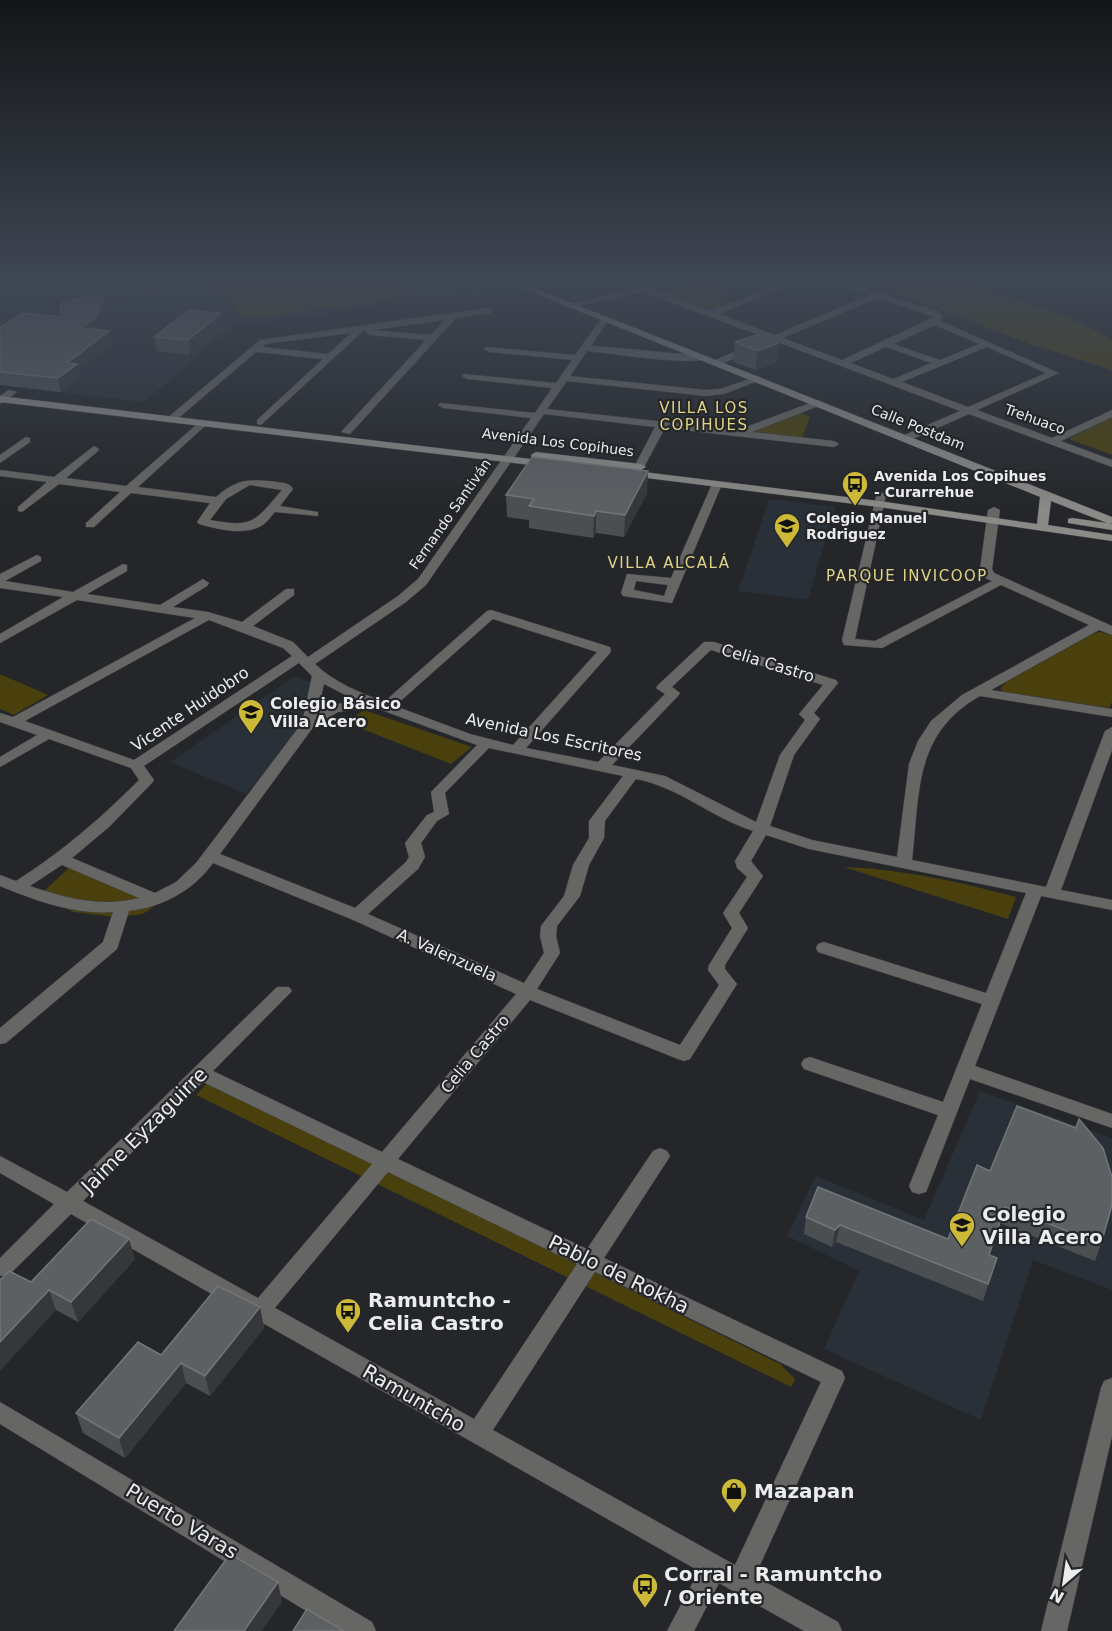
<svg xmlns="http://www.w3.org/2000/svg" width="1112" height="1631" font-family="'DejaVu Sans',sans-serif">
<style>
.built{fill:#2a3038}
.green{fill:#49400d}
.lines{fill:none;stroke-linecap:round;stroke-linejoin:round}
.street-casing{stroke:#404245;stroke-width:1}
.secondary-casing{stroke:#404245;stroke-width:1}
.street{fill:#666664;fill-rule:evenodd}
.secondary{fill:#8a8a87;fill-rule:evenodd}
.wall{fill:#4c4f52}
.shaded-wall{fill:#35373a}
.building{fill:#5d6063;stroke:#737678;stroke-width:1.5}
.labels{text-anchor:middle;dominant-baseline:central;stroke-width:4.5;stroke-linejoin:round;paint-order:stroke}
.far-street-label{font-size:14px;fill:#ebecee;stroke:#242629}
.far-poi-label{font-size:14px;font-weight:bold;fill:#ebecee;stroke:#242629;text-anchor:start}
.far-neighbourhood-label{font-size:15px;letter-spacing:1.5px;fill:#e0d385;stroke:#242629}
.street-label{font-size:16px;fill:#ebecee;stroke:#242629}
.poi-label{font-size:16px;font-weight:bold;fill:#ebecee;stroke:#242629;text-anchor:start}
.near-street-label{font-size:20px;fill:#ebecee;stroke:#242629}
.near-poi-label{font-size:20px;font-weight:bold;fill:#ebecee;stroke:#242629;text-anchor:start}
</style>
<rect width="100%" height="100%" fill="#242629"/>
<g class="built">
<polygon points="0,282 494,282 516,291 474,297 471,294 233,326 144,402 0,385"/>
<polygon points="769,499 835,507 808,600 738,591"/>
<polygon points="295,676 318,685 304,718 282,752 246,794 170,762"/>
<polygon points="980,1091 1112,1138 1112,1290 1033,1260 981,1420 824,1349 859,1271 787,1236 816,1176 924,1220"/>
</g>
<g class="green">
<polygon points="218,282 392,282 406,297 242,319"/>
<polygon points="706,282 730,290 717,296 737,303 718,311 665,294"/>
<polygon points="868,282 945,282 1002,295 1064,315 1112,339 1112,370 1030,344"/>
<polygon points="801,413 810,417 802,437 753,432 753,430"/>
<polygon points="1112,417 1112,455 1069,439 1070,438"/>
<polygon points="1100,632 1112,635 1112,702 1109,708 1004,692 1000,689 1006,682 1095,633"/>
<polygon points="0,674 48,695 14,715 0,709"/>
<polygon points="364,710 472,747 451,764 347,723"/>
<polygon points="72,865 160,902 143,914 116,917 73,912 41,894"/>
<path d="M844 867C903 869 960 882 1016 897L1008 919Z"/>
<polygon points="208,1082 780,1364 795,1379 791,1387 196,1095"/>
</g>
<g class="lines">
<g class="street-casing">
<g id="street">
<path d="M664 282H680L653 289 711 311 785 282H797L719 314 775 335 869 295 831 282H844L938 311 943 317 940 321 1059 373 977 410 1052 438 1112 410V417L1061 441 1112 460V467L969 414 910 440H902V436L960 411 775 341 719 365H713V361L767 338 643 292 569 308 565 305ZM878 298 934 317 842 360 783 338ZM935 325 979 344 940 360 894 344ZM886 347 931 363 893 379 851 363ZM987 347 1046 373 968 407 902 382Z"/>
<path d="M488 308 492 311 491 313 456 318 350 434 341 432 426 340 370 335 367 334V330L363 331 261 425 257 424V420L323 359 256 352 175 421 166 419 260 340ZM445 320 431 335 373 330ZM351 333 328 354 262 347 266 344Z"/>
<path d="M605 316 609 319 591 346C606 347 704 355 709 358 696 367 608 353 587 351L570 376 706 390 720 389 758 376 763 379 724 394 706 396 567 381 547 409 738 430 818 400 823 403 821 405 752 432 834 441 839 444 834 447 665 428 644 467 639 470 634 467 655 427 544 414 426 585 406 602 315 664C335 683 359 692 384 702L487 611 491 610 610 647 611 650 610 653 526 748 598 762 665 694 656 688 658 685 704 642H714L836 680 838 683 814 713 820 719 794 755 770 826 812 840 897 857 909 764 918 741 931 721 962 695 1089 625 1001 585 882 648 844 645 842 640 877 493 881 492 886 495 855 639 875 641 992 581 985 578 980 569 988 510 994 507 1000 510 992 569 994 573 1112 626V635L1099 630 991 690 1112 709V717L980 696C913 734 920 793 912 860L1046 887 1105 731 1112 727V750L1061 890 1112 900V910L1041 896 975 1066 1112 1114V1128L970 1079 926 1192 919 1194 912 1192 909 1186 938 1115 804 1069 801 1064 804 1059 810 1057 943 1102 982 1004 818 952 816 948 818 944 824 942 986 993 1026 893 809 849 766 835 751 861 763 876 739 913 748 928 725 965V969L737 984 690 1059 684 1061 678 1059 530 1000 398 1159 587 1249 653 1151 660 1148 667 1151 670 1156 667 1161 604 1258 842 1371 845 1378 755 1576 838 1622 842 1631H804L719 1583 694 1631H667L699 1571 71 1214 10 1274 0 1276V1258L54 1204 0 1173V1156L67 1192 277 987H289L292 991 213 1071 382 1152 516 994 351 919 213 863C193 891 162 907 129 911L117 949 6 1043 0 1044V1028L103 942 113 912C74 915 34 900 0 886V875L16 881C63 851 100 819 139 780L131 768 49 739 0 767V757L37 735 0 722V713L13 717 195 618 77 600 0 643V634L63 597 0 588V574L37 555 41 557V561L5 581 73 592 123 564 127 565V571L87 594 160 605 203 579 209 583 207 586 173 607 208 612 242 622 286 589H294V595L253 626 293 642 308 657 398 596 418 579 531 418 443 408 438 405 440 403 535 413 552 388 467 379 462 376 464 374 556 383 572 360 489 352 484 349 486 347 575 355 602 317ZM493 619 597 652 513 745 470 734 395 706ZM209 620 283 648 292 656 134 760 25 721ZM711 650 823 685 799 714 805 720 780 755 756 822 665 776 612 765 678 696 680 693 672 687ZM299 663 312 676 302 723 196 863 176 882 155 893 72 858 109 827 152 783 154 780 144 766ZM324 684 357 701 330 705 318 712ZM373 707 477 745 431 792 434 812 427 815 405 843 409 857 406 862 355 908 220 854 314 726 338 712ZM489 748 623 776 589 821V838L573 865 564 896 541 926 540 936 544 953 524 983 368 914 418 869 425 857 421 843 437 821 449 814 445 793ZM636 779C679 787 712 818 753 831L735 861 737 868 747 877 723 913 732 928 709 965 708 970 719 985 680 1045 537 989 560 953 556 936 557 926 580 896 589 865 604 838 605 821ZM62 865 139 898C103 908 64 898 30 886ZM203 1082 372 1164 258 1298 83 1201ZM388 1172 577 1264 474 1419 275 1308ZM595 1272 821 1382 735 1565 493 1430Z"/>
<polygon points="9,390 17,392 0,404 0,396"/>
<path d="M202 420 207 423 206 425 138 487 216 497C238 478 250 479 277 482 284 483 290 483 293 489L280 506 318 512V516L275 512C271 516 267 523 261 526 244 536 217 529 199 524L197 522 210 503 131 493 94 527H86V523L120 492 59 484 22 512 18 511V507L47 482 0 476V470L54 477 94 446 99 449 98 451 66 478 126 486ZM250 485 282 490C254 522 254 528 210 520L226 499Z"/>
<polygon points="26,437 30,438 30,442 0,463 0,455"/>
<path d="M717 481 722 484 672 603 623 596 621 593 627 574 671 578 712 484ZM636 581 668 585 664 596 634 590Z"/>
<polygon points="1112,1378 1112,1436 1067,1631 1041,1631 1101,1388 1104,1381"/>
<polygon points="0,1402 372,1622 376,1631 339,1631 0,1424"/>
</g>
</g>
<g class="secondary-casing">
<g id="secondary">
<polygon points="507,282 519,282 1112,517 1112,523 1110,523 1112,524 1112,530 1068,523 1068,519 1072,518 1107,523 1051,501 1048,525 1112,535 1112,541 879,507 623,475 622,473 627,470 879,501 1037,524 1040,497"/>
<polygon points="0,396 547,461 552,464 547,467 0,402"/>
<polygon points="536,452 641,464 646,467 641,470 532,457 531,455"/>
</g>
</g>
<use href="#street" class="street"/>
<use href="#secondary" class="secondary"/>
</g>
<g class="wall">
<polygon points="98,282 156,282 158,295 111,302 99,288"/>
<polygon points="106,311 98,330 109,331 111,345 78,370 80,378 61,392 0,385 0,328"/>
<polygon points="223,328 190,355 157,351 154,337"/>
<polygon points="735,342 778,343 777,362 756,370 733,362"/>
<polygon points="647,493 624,537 596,533 593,538 529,528 529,520 507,517 506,495"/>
<polygon points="977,1165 1101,1244 1095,1261 1000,1223 989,1255 997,1258 983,1301 836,1242 832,1247 804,1234 806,1217 948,1239"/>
<polygon points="135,1259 78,1322 56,1310 31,1282"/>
<polygon points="260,1307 264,1328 210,1396 186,1383 125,1458 83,1433 76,1413 161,1355"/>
</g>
<g class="shaded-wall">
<polygon points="149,282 156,282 158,295 111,302 108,289"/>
<polygon points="103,298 106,311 98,330 80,328"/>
<polygon points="221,313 223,328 190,355 188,340"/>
<polygon points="109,331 111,345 78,370 80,378 61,392 58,378 67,363"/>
<polygon points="778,343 777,362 756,370 757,351"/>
<polygon points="648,471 647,493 624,537 625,515"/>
<polygon points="596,511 596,533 593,538 594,516"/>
<polygon points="840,1225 836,1242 832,1247 835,1230"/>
<polygon points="129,1239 135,1259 78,1322 71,1302"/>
<polygon points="997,1258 992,1275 983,1301 988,1284"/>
<polygon points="49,1290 56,1310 0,1371 0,1342"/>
<polygon points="260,1307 264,1328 210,1396 205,1376"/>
<polygon points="181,1363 186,1383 125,1458 119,1438"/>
<polygon points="278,1582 282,1602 262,1631 244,1631"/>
</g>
<g class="building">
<polygon points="103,282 149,282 108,289"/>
<polygon points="77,298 103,298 96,317 80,328 109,331 67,363 77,364 58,378 0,372 0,328 22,313 62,317 60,304"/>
<polygon points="189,310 221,313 188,340 154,337"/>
<polygon points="756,335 778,343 757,351 735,342"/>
<polygon points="532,457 648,471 625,515 596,511 594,516 529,506 534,499 506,495"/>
<polygon points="1017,1106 1076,1128 1079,1119 1103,1148 1112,1177 1112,1205 1101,1244 1005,1207 989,1255 997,1258 988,1284 840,1225 835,1230 806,1217 818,1187 948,1239 977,1165 990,1171"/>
<polygon points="91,1219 129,1239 71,1302 49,1290 0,1342 0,1280 9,1271 31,1282"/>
<polygon points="218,1286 260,1307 205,1376 181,1363 119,1438 76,1413 138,1342 161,1355"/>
<polygon points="230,1554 278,1582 244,1631 174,1631"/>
<polygon points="307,1609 344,1631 293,1631"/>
</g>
<linearGradient id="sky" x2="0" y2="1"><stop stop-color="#141517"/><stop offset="0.55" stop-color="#3f4754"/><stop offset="1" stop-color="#3f4754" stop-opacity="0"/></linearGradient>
<rect width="1112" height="511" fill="url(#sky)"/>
<defs>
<g id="bus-pin" transform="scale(1.35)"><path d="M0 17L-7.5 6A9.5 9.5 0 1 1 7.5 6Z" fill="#cdb938" stroke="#242629"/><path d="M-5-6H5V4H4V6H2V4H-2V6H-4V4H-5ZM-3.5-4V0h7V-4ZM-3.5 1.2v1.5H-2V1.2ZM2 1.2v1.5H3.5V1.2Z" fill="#111"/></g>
<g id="school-pin" transform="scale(1.35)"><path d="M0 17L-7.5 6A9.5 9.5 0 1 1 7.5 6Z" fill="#cdb938" stroke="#242629"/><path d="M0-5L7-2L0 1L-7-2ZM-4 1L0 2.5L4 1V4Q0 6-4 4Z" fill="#111"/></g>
<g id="shop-pin" transform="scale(1.35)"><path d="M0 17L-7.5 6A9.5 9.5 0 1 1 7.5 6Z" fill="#cdb938" stroke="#242629"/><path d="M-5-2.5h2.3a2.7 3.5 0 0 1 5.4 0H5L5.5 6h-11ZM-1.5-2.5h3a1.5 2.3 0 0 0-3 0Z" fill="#111"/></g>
</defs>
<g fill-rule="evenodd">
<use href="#bus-pin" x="855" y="484"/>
<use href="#school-pin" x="787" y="526"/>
<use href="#school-pin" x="251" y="712"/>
<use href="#school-pin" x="962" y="1225"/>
<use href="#bus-pin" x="348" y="1311"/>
<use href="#shop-pin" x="734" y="1491"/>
<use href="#bus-pin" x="645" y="1586"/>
</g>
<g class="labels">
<g class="far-street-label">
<text transform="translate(1035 419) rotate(20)">Trehuaco</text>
<text transform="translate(918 427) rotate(22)">Calle Postdam</text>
<text transform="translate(558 442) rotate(7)">Avenida Los Copihues</text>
<text transform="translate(450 514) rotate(-55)">Fernando Santiván</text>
</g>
<g class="far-poi-label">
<text x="874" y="476">Avenida Los Copihues<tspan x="874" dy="16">- Curarrehue</tspan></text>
<text x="806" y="518">Colegio Manuel<tspan x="806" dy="16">Rodriguez</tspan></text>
</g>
<g class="far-neighbourhood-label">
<text x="704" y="408">VILLA LOS<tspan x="704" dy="17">COPIHUES</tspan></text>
<text x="669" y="563">VILLA ALCALÁ</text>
<text x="907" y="576">PARQUE INVICOOP</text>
</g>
<g class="street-label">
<text transform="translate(768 663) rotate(17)">Celia Castro</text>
<text transform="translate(190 709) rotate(-34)">Vicente Huidobro</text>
<text transform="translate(554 737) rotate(12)">Avenida Los Escritores</text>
<text transform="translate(447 955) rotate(24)">A. Valenzuela</text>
<text transform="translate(475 1054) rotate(-50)">Celia Castro</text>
</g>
<g class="poi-label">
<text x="270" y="703">Colegio Básico<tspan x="270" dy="18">Villa Acero</tspan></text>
</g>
<g class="near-street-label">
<text transform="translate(144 1130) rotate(-45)">Jaime Eyzaguirre</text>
<text transform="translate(619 1274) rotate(26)">Pablo de Rokha</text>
<text transform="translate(414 1398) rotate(30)">Ramuntcho</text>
<text transform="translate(182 1521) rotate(31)">Puerto Varas</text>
</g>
<g class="near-poi-label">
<text x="982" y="1214">Colegio<tspan x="982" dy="23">Villa Acero</tspan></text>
<text x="368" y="1300">Ramuntcho -<tspan x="368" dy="23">Celia Castro</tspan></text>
<text x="754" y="1491">Mazapan</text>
<text x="664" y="1574">Corral - Ramuntcho<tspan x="664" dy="23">/ Oriente</tspan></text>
</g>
</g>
<g transform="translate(1064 1583) rotate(209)" stroke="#242629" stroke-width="4.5" paint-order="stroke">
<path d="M0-4.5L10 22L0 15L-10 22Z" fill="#ebecee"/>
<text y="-9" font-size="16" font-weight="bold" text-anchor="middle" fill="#ebecee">N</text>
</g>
</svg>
